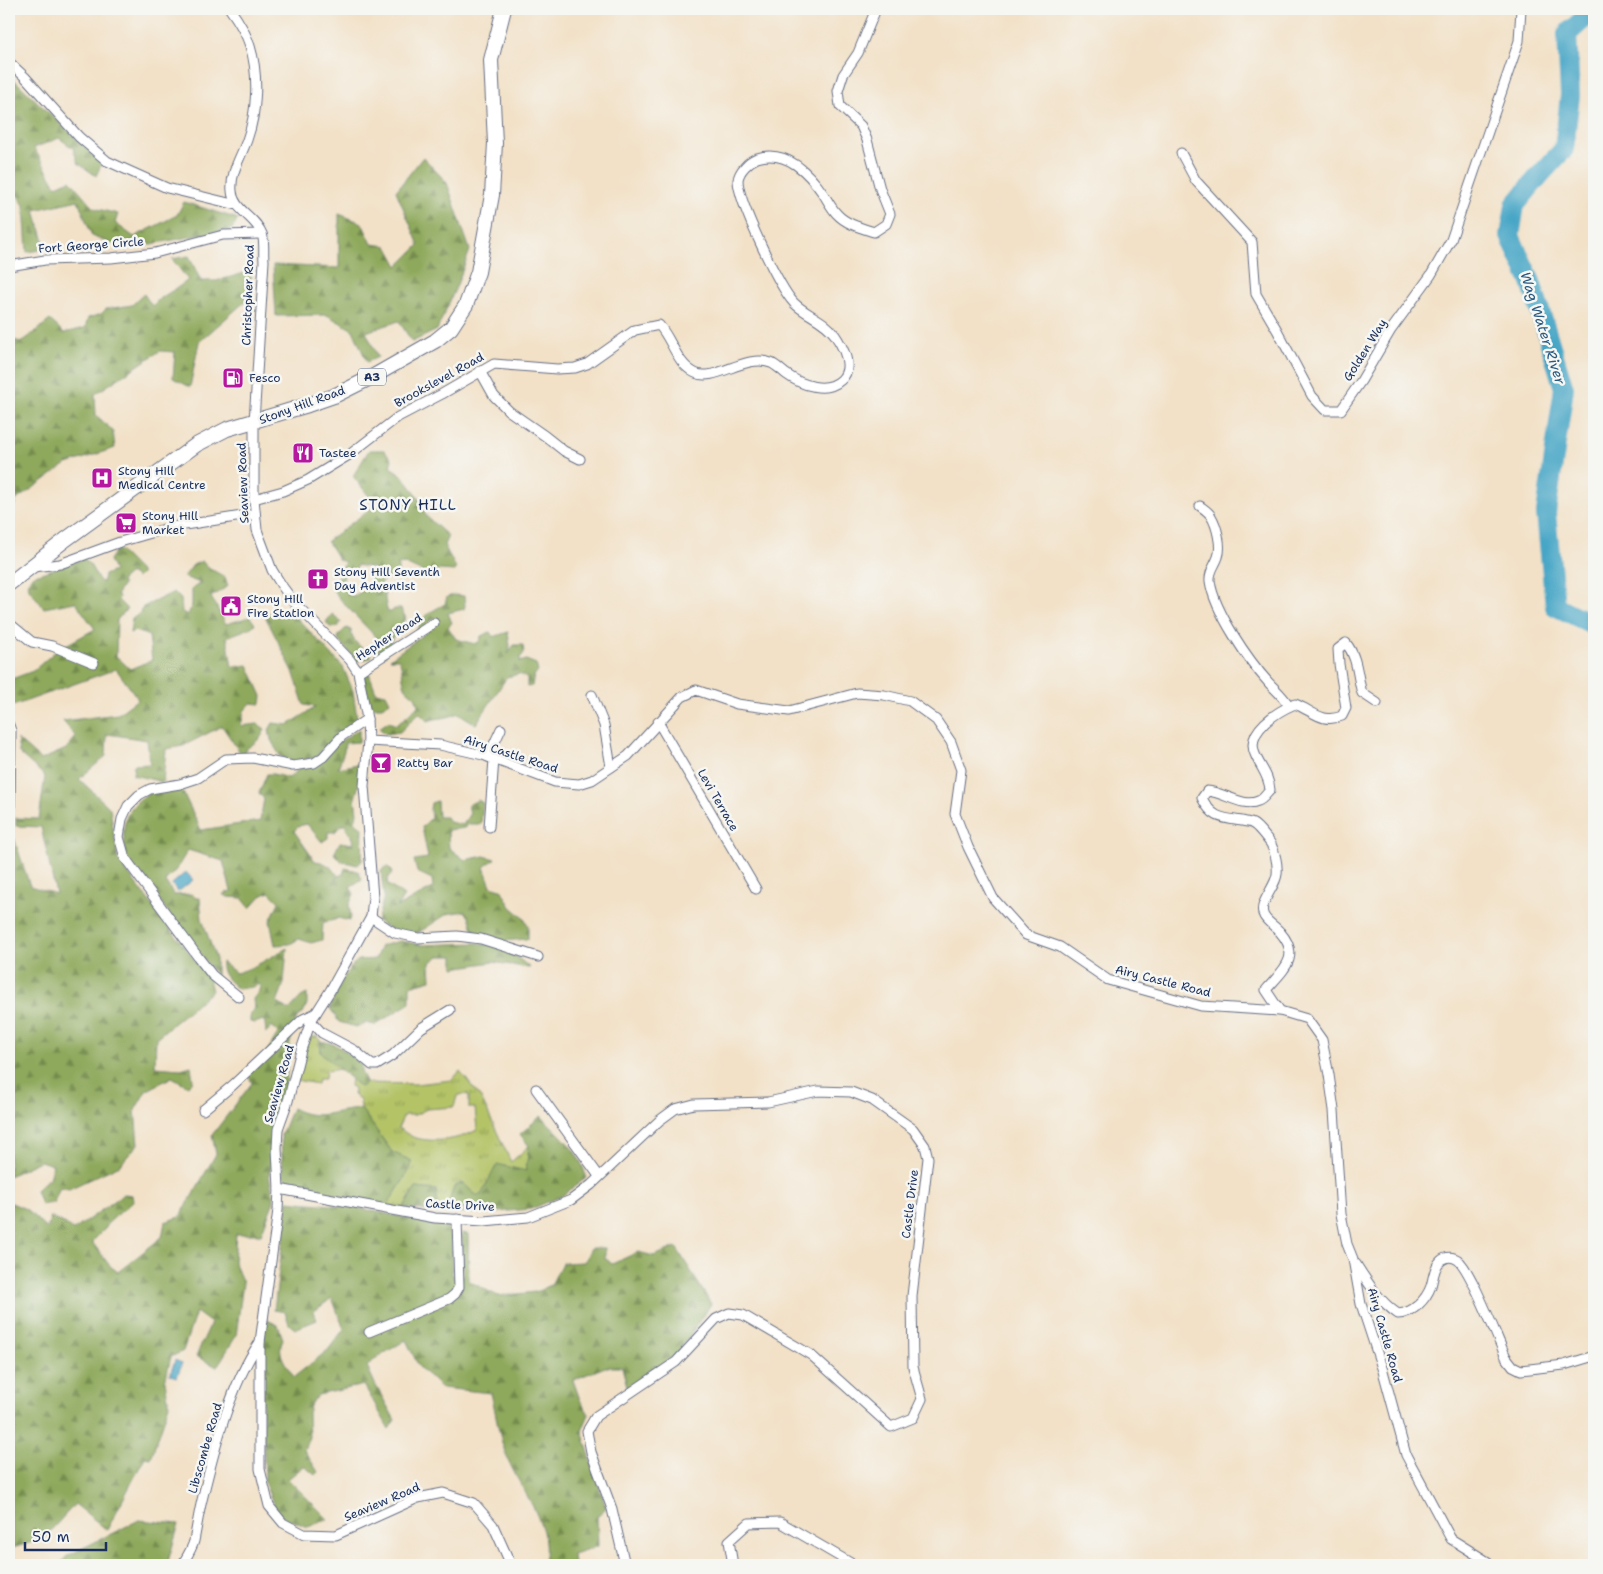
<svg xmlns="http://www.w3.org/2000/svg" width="1603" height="1574" font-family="'Shantell Sans',sans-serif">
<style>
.grass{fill:url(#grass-tufts);stroke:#677962;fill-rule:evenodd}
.forest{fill:url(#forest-firs);stroke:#546c5c;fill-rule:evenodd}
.water{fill:#46a6c6;stroke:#306a92}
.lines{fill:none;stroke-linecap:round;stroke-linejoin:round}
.river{stroke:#46a6c6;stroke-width:20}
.minor-casing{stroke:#666d83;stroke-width:11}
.primary-casing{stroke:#666d83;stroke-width:16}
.minor{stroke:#fff;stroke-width:9}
.primary{stroke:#fff;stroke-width:14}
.labels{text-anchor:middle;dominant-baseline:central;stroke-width:5;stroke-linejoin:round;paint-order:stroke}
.shield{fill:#f6f6f2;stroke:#5d6b8a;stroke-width:1}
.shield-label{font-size:11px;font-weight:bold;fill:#1b2f5e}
.street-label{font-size:12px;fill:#1b2f5e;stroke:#f6f6f2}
.poi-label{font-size:12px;fill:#1b2f5e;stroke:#f6f6f2;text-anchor:start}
.water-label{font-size:14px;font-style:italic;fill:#2a5982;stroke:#f6f6f2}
.quarter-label{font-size:15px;letter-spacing:1px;fill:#1b2f5e;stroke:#f6f6f2}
</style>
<defs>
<pattern id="grass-tufts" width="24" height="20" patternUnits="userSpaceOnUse" patternTransform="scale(1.25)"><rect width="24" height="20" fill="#b3c366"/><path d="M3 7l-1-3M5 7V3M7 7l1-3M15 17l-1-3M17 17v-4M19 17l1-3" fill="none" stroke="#919f57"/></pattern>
<pattern id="forest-firs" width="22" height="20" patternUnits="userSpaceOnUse" patternTransform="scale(1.25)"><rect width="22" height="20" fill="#8ea95b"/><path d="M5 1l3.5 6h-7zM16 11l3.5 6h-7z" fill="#738a4e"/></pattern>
</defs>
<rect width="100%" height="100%" fill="#f6f6f2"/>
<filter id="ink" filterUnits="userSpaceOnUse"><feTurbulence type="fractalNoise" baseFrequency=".02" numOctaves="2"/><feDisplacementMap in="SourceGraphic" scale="10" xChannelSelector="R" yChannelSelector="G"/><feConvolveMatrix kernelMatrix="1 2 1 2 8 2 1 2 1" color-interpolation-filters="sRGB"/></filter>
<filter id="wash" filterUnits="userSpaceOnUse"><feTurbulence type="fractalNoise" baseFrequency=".0096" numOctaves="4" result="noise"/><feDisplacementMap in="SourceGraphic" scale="20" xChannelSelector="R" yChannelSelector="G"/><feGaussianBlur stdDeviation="1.12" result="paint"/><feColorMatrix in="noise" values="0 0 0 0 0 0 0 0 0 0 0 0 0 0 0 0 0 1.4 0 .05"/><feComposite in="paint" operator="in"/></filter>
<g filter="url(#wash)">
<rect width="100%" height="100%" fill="#f2e1c7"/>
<g class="grass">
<polygon points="309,1037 318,1037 320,1041 321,1053 341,1069 326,1071 325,1079 318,1079 317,1084 296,1080"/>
<path d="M460 1071 481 1098 511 1162 529 1146 526 1171 481 1195 476 1196 462 1183 454 1187 449 1202 438 1212 436 1190 416 1188 403 1208 387 1206 404 1179 392 1152 361 1109 360 1099 353 1095 354 1088 350 1086 351 1079 360 1086 367 1083 415 1084 452 1080ZM462 1094 469 1095V1108H475L477 1130C459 1140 436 1143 415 1138 410 1136 403 1131 398 1128L404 1115H415L427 1109 454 1107 457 1096Z"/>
</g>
<g class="forest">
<polygon points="9,75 102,163 96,176 78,163 73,148 59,138 34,148 56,186 70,180 94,208 118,214 115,223 134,237 177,215 184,202 238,219 232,229 125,249 92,236 78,200 35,210 46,249 27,252 24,205 15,192 9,193"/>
<polygon points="423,157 447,183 470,250 457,285 437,330 412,342 399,321 366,332 378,357 367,362 353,330 327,315 276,316 273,265 339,268 339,214 362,223 372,244 387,246 398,266 419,245 396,191"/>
<path d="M189 256 201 281H216L252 271 248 299 199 342 190 387 173 378 175 352 160 351 95 394 96 415 113 431 115 448 67 464 16 500 9 520V330L13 340 22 342 50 320 64 333 85 328 88 318 101 314 106 309 132 305 144 294 152 306C162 295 176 290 188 280L172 259Z"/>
<path d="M369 450H384L392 459 390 467 401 474 411 487 419 499 426 516 448 536 444 545 456 568 454 571 440 570 425 573 405 564 398 565V573L381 582C386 592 384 602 388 612H391L394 609H401L406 618 394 634 385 656 379 655 378 647 379 641C364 623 346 608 332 589L345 562 339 560 327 541 376 505 353 476ZM357 565 373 568 370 586 356 595 351 596C343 588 340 580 347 570H356Z"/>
<path d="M119 550 142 573 137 578 130 573 121 581 123 585 117 594 119 597 118 600 127 609 117 620 116 656 130 669 152 660 149 636 135 631 130 633 132 619 139 614 143 607 174 592 181 599 182 612 188 615 192 605V589L200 583 184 577 193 565 202 561 207 567 225 577 228 586 211 597 226 624 250 617 255 624 250 628 227 637 232 667 248 665 262 696 261 704 251 703 244 711 241 726 258 724 265 729C260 742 254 742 244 751L245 754 239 751 222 726 183 746 166 749 163 782 133 775 134 765 150 764 147 740 107 734 106 756 79 779 110 808 118 860 209 979 212 991 156 1038 155 1067 181 1069 191 1066 193 1081 188 1086 172 1077 146 1091 135 1110 138 1144 120 1165 69 1189 60 1187 54 1202 41 1205 36 1190 49 1178 53 1165 40 1161 9 1176V823L30 886 56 894 41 827 16 826V818L39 819 45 776 19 753 17 739 41 760 66 749 76 737 63 721 118 714 138 699 116 669 13 706 9 698V680L33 671 57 650 95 629 75 602 44 608 29 589 28 582 32 576 84 559C94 567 93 574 102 583L104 575 114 571 109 560 115 551Z"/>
<path d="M454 595 464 596 465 606 464 609 448 613 452 623 448 627 456 639 475 644 480 641 481 636 490 632 493 637 508 632 510 646 508 654 514 645H523L524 653 520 658V662L526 660 536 664 538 672 534 675 532 686 527 687V678L519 674 507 677 476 724 458 713C447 719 439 717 428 721L419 713 400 732 386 734 379 728 388 722 397 725 418 706C416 692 410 696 405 687 402 679 403 668 399 659H390L436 625 439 620 434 618 416 633C421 616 430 612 445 604L447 597Z"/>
<path d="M271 613C280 614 287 617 296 617L343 667 353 691 357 718 314 758 294 762 280 756 271 740 269 730 273 723 288 725 316 707 304 705 293 671 264 614Z"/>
<polygon points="332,614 341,621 338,627 331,628 326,622"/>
<path d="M346 628 351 630C351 641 361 649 371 652V658L357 661 338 640 339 635Z"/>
<polygon points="369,673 376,692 386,694 390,702 382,707 373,707 368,698 363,677"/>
<path d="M359 729V742L345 743 344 751 338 768 358 764 359 784 355 798 357 813 355 822 363 828 362 861 357 865 341 861 334 854 340 842 354 844 352 836 346 829 347 825H341L335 832H328V838L322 842 307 824 299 826 294 831 315 861C326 862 332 867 338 876L343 874 345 868 358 871 362 879 350 887 354 894 349 905 351 917 350 921 338 918C333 922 328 920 323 923L322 940 311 943 299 939 290 944 275 945 270 921 279 902 269 892 261 896 250 908 242 898 228 897 223 894 231 891 223 861 188 850 176 870 165 881 174 895 191 894 196 898H200L202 919 216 959V975L127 858C121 829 121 810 149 793 157 788 171 788 180 786L201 830 260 821 264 799 259 793 267 774H273L289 778 301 767Z"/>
<polygon points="478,800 483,803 481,824 467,824 465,828 448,830 449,848 465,860 484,856 495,859 484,867 491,886 501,889 511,907 523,917 528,925 528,939 501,941 490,935 474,932 469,917 465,911 447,914 415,935 398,934 377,921 384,897 381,871 387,866 393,872 388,878 387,884 404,896 397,907 433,888 432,879 417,872 414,860 428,858 422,827 431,818 430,809 431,803 437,801 438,817 446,817 449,822 463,825 470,813 468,805"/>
<path d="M400 941 422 945 478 943 491 945 517 957 530 968 493 962 454 968V956H439L430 963 431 980 410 986V1003L375 1025 366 1023 356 1027 339 1022 330 1008C334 996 348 965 359 960 363 959 371 960 375 959L381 946Z"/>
<path d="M287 948 284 983 277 1003 289 1010 301 997 307 994V1004L303 1013 297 1017 288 1050 286 1091 275 1127 273 1161 269 1175 274 1201 261 1234H236L234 1262 243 1283 236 1336 217 1367 196 1356 211 1323 196 1312 183 1351 171 1357 165 1381 169 1405 151 1458 145 1457 107 1530 75 1504 43 1539 9 1549V1202L26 1209 47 1229 51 1217 74 1230 124 1194 132 1195 133 1201 107 1224 106 1228 92 1242 110 1266 118 1272 162 1237 165 1222 180 1217 216 1154 212 1135 252 1083 247 1073 262 1060 278 1033 272 1026 266 1033 265 1023 263 1020 255 1023 250 1022V1016L254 1008 253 999 259 991 260 984 252 987 238 989C230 982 220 974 222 962L236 973C255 968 270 957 287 948Z"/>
<path d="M320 1041C340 1044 346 1052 361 1064V1072L367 1083 360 1087 321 1053Z"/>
<path d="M292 1108C317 1122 334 1110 361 1109L392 1152 412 1161 404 1179 387 1206 293 1186 283 1176 281 1135Z"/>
<path d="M541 1116C558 1133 582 1153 586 1178L562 1196 531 1209 486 1213 438 1212 403 1208 416 1188 436 1190 438 1211 449 1202 454 1187 463 1183 476 1195H481L497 1164 526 1171 529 1146 520 1134Z"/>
<path d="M288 1201 353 1207 451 1227 452 1275 463 1278 462 1233 468 1234 469 1281 498 1296 536 1292 551 1285 562 1263 584 1262 591 1248H605V1258L612 1264 638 1252 654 1256 676 1247 711 1304 679 1351 663 1367 628 1390 622 1367H605L573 1380 580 1400 589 1414 582 1431 606 1508 597 1516 598 1546 573 1554 574 1565H543C555 1528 520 1490 507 1457 499 1438 496 1413 491 1393L442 1388 419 1367 406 1340 378 1357 367 1366 375 1384 395 1420 389 1429 364 1385 318 1395 311 1403 308 1413 309 1437 304 1450 318 1472 315 1475 304 1466 288 1479 328 1519 308 1527 278 1515 265 1484 261 1349 265 1319 278 1325 283 1339C276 1354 286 1364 294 1377L328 1350 344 1329 332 1298 313 1312 317 1320 295 1329 289 1324 285 1312 274 1310Z"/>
<polygon points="139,1520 179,1524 167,1565 59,1565 67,1556"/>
</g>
<g class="water">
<polygon points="186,872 193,880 178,892 172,884"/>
<polygon points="175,1360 182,1363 177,1377 170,1375"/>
</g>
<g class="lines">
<polyline class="river" points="1592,9 1587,16 1567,34 1570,95 1564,149 1539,176 1515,205 1510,236 1531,282 1564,388 1546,513 1555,606 1594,625"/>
</g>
</g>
<g filter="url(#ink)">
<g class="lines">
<g class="minor-casing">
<g id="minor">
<path d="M230 9C238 20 246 33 250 46 259 75 257 112 247 140 241 157 230 173 232 191 233 210 256 217 262 234 265 242 263 253 264 261L254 422V499L257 530 272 570 282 586 293 601 350 660 358 672 367 719 368 741 364 786 373 897 371 917 330 991 311 1021 301 1050 288 1101 278 1129 277 1148 279 1189 278 1210 260 1342V1469L269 1506 283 1523 304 1534 336 1535 418 1498 443 1493 474 1503 493 1525 511 1565"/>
<polyline points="9,62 25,77 79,137 107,161 167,188 237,205"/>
<polyline points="1181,153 1196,181 1252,242 1256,294 1277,330 1312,396 1325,410 1341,410 1361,381 1391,330 1431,275 1451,240 1519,41 1521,9"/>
<polyline points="9,266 45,260 111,258 155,253 223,235 262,234"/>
<polyline points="480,371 494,396 509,411 545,436 564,451 580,459"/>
<path d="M254 499 283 491 308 480 349 455 398 417 442 394 494 364 557 369 575 368 587 364 635 330 659 325C673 341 676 363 695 373 715 383 745 353 771 363 776 365 781 370 786 374 801 385 826 394 841 380 854 368 843 347 835 335 825 320 806 315 794 303 779 287 738 201 738 180 739 171 749 161 757 158 787 149 809 173 824 195 828 201 832 209 837 214 846 224 861 228 874 232L886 224 890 214 880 189 867 140 861 126 840 106 838 91 843 75 858 53 876 9"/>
<path d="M1200 506C1204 509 1209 512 1211 516 1217 526 1222 546 1218 557 1215 566 1209 571 1210 581 1214 611 1249 661 1269 683 1277 691 1284 697 1289 706"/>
<polyline points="33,567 60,564 120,542 172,527 255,514"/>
<polyline points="9,623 32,642 52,646 94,663"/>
<polyline points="358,672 434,623"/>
<polyline points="592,695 604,725 611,767"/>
<polyline points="658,722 756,889"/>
<polyline points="9,725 11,731 10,813"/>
<polyline points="368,741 440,745 483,755 555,782 579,784 592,780 628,756 682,697 696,690 737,704 789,711 857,693 884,695 910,701 936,720 951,742 961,770 955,814 968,847 993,898 1026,935 1060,947 1108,980 1201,1006 1280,1011 1307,1019 1322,1040 1329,1075 1334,1110 1341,1214 1347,1244 1353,1259 1361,1304 1383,1371 1406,1455 1451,1539 1488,1562 1489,1565"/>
<polyline points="488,757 501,729"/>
<polyline points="489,827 494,759"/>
<polyline points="371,917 395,933 418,938 457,936 481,939 538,957"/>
<polyline points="239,997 212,975 198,957 125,858 119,837 122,819 128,806 139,795 150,789 180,784 198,778 226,759 253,758 293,766 314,763 323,757 342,736 367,719"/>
<path d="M1280 1011 1266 990C1283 970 1302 957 1280 932 1276 927 1267 922 1264 916 1257 904 1276 887 1277 874 1278 864 1275 853 1271 844 1268 840 1257 826 1253 824 1251 822 1245 822 1242 821 1221 818 1212 818 1202 798L1207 791C1224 792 1243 808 1258 801 1263 800 1267 793 1270 790 1269 775 1260 767 1255 754 1245 731 1278 711 1295 704 1313 711 1322 724 1342 716L1346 708 1339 664 1338 649 1346 643C1358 658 1357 676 1362 693L1377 703"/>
<polyline points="311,1021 322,1033 354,1050 372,1065 377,1065 393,1055 421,1028 450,1010"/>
<polyline points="536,1089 599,1176"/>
<polyline points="203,1110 233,1085 303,1019 316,1013"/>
<polyline points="279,1189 435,1218 484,1221 528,1217 571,1200 591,1185 660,1120 675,1109 694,1104 768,1102 818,1091 851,1092 872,1100 913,1129 925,1146 928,1158 912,1296 913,1367 922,1399 913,1418 891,1427 811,1355 743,1315 729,1313 716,1319 676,1362 596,1416 587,1431 591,1452 612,1509 625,1565"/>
<path d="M1356 1264C1368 1283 1379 1301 1398 1314 1413 1313 1426 1300 1431 1286 1433 1279 1434 1270 1438 1264 1443 1257 1451 1255 1458 1260 1471 1270 1497 1338 1506 1357L1513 1366 1521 1370 1564 1365 1594 1356"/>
<polyline points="369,1332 449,1299 455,1294 459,1287 457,1219"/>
<path d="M182 1565C186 1558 192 1549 194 1541 197 1526 199 1511 203 1496 215 1447 231 1383 260 1342"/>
<polyline points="733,1565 729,1541 749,1523 780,1522 854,1565"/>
</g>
</g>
<g class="primary-casing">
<polyline id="primary" points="9,584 65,540 196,445 227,429 308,405 334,396 372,377 435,341 451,328 466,305 478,272 492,195 495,143 491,60 504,9"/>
</g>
<use href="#minor" class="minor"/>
<use href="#primary" class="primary"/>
</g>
</g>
<defs>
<g id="fuel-square" transform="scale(1.125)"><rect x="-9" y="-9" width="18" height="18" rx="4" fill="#b5179e" stroke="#f6f6f2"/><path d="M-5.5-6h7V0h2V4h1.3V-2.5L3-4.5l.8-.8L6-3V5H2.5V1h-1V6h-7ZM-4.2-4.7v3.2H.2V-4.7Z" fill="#fff"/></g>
<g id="restaurant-square" transform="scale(1.125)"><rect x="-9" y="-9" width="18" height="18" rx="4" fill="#b5179e" stroke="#f6f6f2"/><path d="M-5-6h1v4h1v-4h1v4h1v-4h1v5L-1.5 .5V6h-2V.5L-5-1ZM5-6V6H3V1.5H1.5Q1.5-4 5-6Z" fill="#fff"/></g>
<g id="hospital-square" transform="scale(1.125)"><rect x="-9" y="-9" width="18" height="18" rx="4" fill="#b5179e" stroke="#f6f6f2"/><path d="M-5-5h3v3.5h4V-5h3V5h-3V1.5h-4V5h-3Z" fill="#fff"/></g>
<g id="supermarket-square" transform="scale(1.125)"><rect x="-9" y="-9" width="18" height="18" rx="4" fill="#b5179e" stroke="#f6f6f2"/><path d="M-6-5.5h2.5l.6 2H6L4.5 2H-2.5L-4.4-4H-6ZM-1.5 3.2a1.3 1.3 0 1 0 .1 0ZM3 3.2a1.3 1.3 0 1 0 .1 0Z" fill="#fff"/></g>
<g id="church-square" transform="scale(1.125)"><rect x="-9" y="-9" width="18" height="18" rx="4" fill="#b5179e" stroke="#f6f6f2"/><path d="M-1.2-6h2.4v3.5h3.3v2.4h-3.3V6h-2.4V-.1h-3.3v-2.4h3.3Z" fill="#fff"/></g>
<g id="civic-square" transform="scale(1.125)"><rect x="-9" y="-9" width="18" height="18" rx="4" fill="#b5179e" stroke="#f6f6f2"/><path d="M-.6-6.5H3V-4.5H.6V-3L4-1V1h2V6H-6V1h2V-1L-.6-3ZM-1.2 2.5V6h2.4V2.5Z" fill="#fff"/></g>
<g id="bar-square" transform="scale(1.125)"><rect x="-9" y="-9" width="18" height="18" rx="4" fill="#b5179e" stroke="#f6f6f2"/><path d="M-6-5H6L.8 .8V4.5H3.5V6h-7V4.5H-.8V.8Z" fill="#fff"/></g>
</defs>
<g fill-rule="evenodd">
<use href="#fuel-square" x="233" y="378"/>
<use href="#restaurant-square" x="303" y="453"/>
<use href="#hospital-square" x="102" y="478"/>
<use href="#supermarket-square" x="126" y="523"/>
<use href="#church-square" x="318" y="579"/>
<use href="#civic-square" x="231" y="606"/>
<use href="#bar-square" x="381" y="763"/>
</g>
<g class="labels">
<rect class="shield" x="358" y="368.5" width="28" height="17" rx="4"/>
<g class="shield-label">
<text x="372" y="377">A3</text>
</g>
<g class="street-label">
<text transform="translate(91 245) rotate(-4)">Fort George Circle</text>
<text transform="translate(248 295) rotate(-88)">Christopher Road</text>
<text transform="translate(1365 350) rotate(-58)">Golden Way</text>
<text transform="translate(439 380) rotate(-29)">Brookslevel Road</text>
<text transform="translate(302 405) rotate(-20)">Stony Hill Road</text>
<text transform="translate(243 483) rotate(-92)">Seaview Road</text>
<text transform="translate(389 637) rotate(-33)">Hepher Road</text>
<text transform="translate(511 754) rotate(18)">Airy Castle Road</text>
<text transform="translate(718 800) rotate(60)">Levi Terrace</text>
<text transform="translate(1163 981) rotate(14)">Airy Castle Road</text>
<text transform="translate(279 1084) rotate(-74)">Seaview Road</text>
<text transform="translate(910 1204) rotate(-83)">Castle Drive</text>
<text transform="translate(460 1205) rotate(3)">Castle Drive</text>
<text transform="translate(1385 1335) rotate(74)">Airy Castle Road</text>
<text transform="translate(205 1448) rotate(-74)">Libscombe Road</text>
<text transform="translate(382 1502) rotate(-23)">Seaview Road</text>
</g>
<g class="poi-label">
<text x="249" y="378">Fesco</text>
<text x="319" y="453">Tastee</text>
<text x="118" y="471">Stony Hill<tspan x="118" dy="14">Medical Centre</tspan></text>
<text x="142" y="516">Stony Hill<tspan x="142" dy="14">Market</tspan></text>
<text x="334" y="572">Stony Hill Seventh<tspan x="334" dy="14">Day Adventist</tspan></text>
<text x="247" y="599">Stony Hill<tspan x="247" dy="14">Fire Station</tspan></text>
<text x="397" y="763">Ratty Bar</text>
</g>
<g class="water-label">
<text transform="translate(1543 328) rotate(72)">Wag Water River</text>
</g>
<g class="quarter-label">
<text x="408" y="505">STONY HILL</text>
</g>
</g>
<rect width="1603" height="1574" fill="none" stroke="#f6f6f2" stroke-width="30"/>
<path d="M25 1542v8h81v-8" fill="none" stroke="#1b2f5e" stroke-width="2.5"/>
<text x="32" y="1542" font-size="15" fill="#1b2f5e" stroke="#f6f6f2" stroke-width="4" paint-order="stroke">50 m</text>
</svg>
